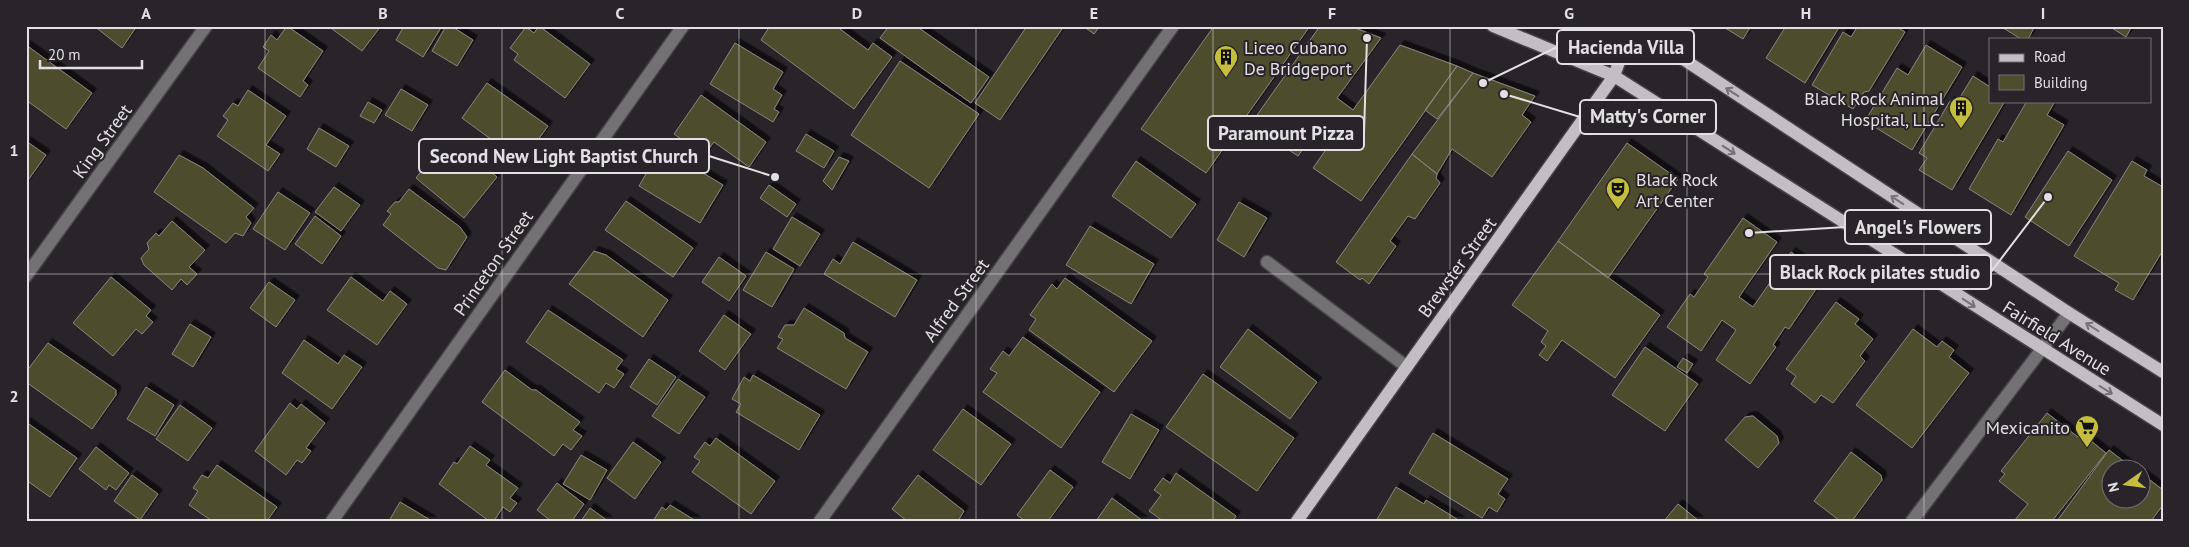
<svg xmlns="http://www.w3.org/2000/svg" width="2189" height="547" font-family="'PT Sans',sans-serif">
<style>
.building{fill:#4e4d2d;stroke:#86867f;filter:url(#shadow)}
.lines{fill:none;stroke-linecap:round;stroke-linejoin:round}
.minor-casing{stroke:#464247;stroke-width:15}
.major-casing{stroke:#464247;stroke-width:15}
.minor{stroke:#737174;stroke-width:12}
.major{stroke:#c2bec3;stroke-width:12}
.oneway{stroke:#757176}
.grid{fill:none;stroke:#e3e0e4;stroke-width:1;stroke-opacity:0.55}
.labels{text-anchor:middle;dominant-baseline:central;stroke-width:4;stroke-linejoin:round;paint-order:stroke}
.poi-label{font-size:18px;fill:#e3e0e4;stroke:#282429;text-anchor:start}
.street-label{font-size:18px;fill:#e3e0e4;stroke:#282429}
.leader{fill:none;stroke:#e3e0e4;stroke-width:2}
.callout-dot{fill:#e3e0e4;stroke:#282429;stroke-width:2}
.callout{fill:#282429;stroke:#e3e0e4;stroke-width:2}
.callout-label{font-size:19px;text-anchor:middle;font-weight:bold;fill:#e3e0e4}
.neatline{fill:none;stroke:#e3e0e4;stroke-width:2}
.grid-label{font-size:16px;text-anchor:middle;font-weight:bold;fill:#e3e0e4}
</style>
<defs>
<filter id="shadow"><feDropShadow dx="4.5" dy="-4.5" stdDeviation="0" flood-color="#0009"/></filter>
</defs>
<rect width="100%" height="100%" fill="#282429"/>
<path class="building" d="M94 26H137L122 48Z
M287 26 323 51 303 81 308 85 300 97 258 68 269 51 263 47 271 35 277 40Z
M328 26H381L362 51Z
M404 26H442L423 57 396 40Z
M446 26H451L473 40 457 66 432 51Z
M539 26 590 64 565 98 514 60 518 54 510 48 526 27 534 33Z
M770 26H836L868 50 873 43 892 57 854 109 761 40Z
M889 26H916L989 77 971 103 880 38Z
M1027 26H1064L1000 120 975 103Z
M1083 26H1100L1094 34Z
M1214 26H1310L1206 173 1141 129Z
M1320 26H1350L1381 38 1337 98 1353 110 1400 45 1457 66 1361 201 1313 168 1337 134 1322 123 1298 156 1250 125Z
M1722 26H1751L1743 39Z
M1786 26H1840L1805 83 1766 58Z
M1858 26H1895L1905 32 1869 91 1864 92 1853 109 1812 85 1843 32 1851 37Z
M2000 26H2035L2028 39H2021Z
M2109 26H2132L2126 37Z
M735 43 783 72 773 89 782 95 774 109 779 112 773 122 710 84Z
M26 45 92 93 66 129 26 100Z
M1926 45 1962 67 1912 150 1865 121 1897 68 1908 75Z
M900 61 979 114 929 188 851 135Z
M1457 66 1473 73 1437 119 1425 110Z
M1473 73 1535 96 1522 115 1531 122 1492 177 1452 149 1437 174 1412 154Z
M1973 76 1990 87V101H2005L1952 190 1919 170 1927 158 1919 153 1950 101 1956 104Z
M487 83 548 126 522 162 462 118Z
M401 89 428 105 412 131 385 115Z
M248 90 286 116 266 145 280 154 268 171 217 136 228 120 223 116 233 103 238 106Z
M701 95 766 142 749 167 714 142 704 155 674 134Z
M2027 101H2051L2054 103 2047 115 2064 125 2011 215 1969 189 1998 139 2003 142Z
M368 102 382 110 374 123 360 116Z
M319 128 349 146 336 167 307 149Z
M806 134 834 151 824 168 796 151Z
M26 141 46 155 26 183Z
M1627 143 1678 179 1608 278 1558 241Z
M661 148 723 185 700 223 639 186Z
M437 151 444 157 448 151 469 168 476 160 497 177 464 218 416 178Z
M2068 151 2112 180 2069 246 2025 217Z
M1412 154 1437 174 1436 178 1440 183 1415 219 1408 216 1390 241 1396 246 1369 284 1362 278 1360 280 1336 262Z
M179 155 203 168 254 208 246 217 251 223 243 236 235 233 226 243 154 192Z
M839 157 849 161 832 190 823 181Z
M1136 161 1196 204 1171 238 1112 196Z
M2132 161 2147 170 2144 176 2163 187V250L2133 300 2115 290 2119 283 2074 256Z
M769 185 796 204 787 217 760 198Z
M334 187 360 205 341 231 315 212Z
M409 189 460 227 467 237 446 270 438 268 383 225 391 214 387 211 395 202H399Z
M278 192 310 213 285 250 253 229Z
M626 201 693 248 673 277 605 230Z
M1239 202 1267 218 1244 257 1217 240Z
M315 216 341 236 322 264 295 244Z
M792 217 820 234 800 266 773 249Z
M1743 218 1777 242 1739 297 1753 307 1791 252 1825 276 1789 329 1785 327 1773 345 1776 347 1750 384 1716 360 1736 330 1722 320 1701 351 1667 327 1690 294 1694 297 1708 277 1704 274Z
M172 221 205 250 189 267 197 274 187 285 181 279 172 290 144 265 141 258 149 249 147 243 156 233 159 236Z
M1090 226 1154 264 1131 304 1066 265Z
M1558 241 1660 315 1615 378 1562 340 1547 361 1539 355 1546 346 1541 342 1548 331 1512 305Z
M853 242 917 280 895 317 824 274 833 259 840 264Z
M594 251 606 255 668 300 643 337 569 284Z
M766 252 794 269 772 307 743 290Z
M719 257 746 276 729 301 702 282Z
M111 277 151 310 146 316 153 322 142 334 136 329 113 356 73 323Z
M351 277 383 301 390 291 407 304 377 345 327 310Z
M1065 278 1152 341 1114 392 1029 330 1036 319 1030 315 1052 284 1057 289Z
M269 282 295 300 276 327 250 308Z
M1836 302 1859 319 1855 324 1873 339 1860 356 1865 361 1833 403 1821 395 1815 403 1791 384 1796 376 1786 369Z
M804 308 844 333 845 338 868 352 846 389 777 348 783 339 778 337 785 325H794Z
M548 310 623 360 616 369 624 374 614 388 606 383 599 393 526 342Z
M724 315 751 334 725 370 699 351Z
M190 324 211 337 193 367 172 354Z
M1248 329 1317 382 1290 419 1220 367Z
M1913 329 1937 347 1942 341 1954 350 1949 357 1969 373 1912 448 1856 405Z
M1023 337 1100 392 1061 448 983 392 997 373 990 369 1003 351 1009 356Z
M304 340 338 364 344 355 362 367 332 409 282 373Z
M48 343 116 390V395L92 429 26 382V372Z
M1645 347 1698 384 1665 431 1612 395Z
M1683 358 1693 364 1687 373 1677 367Z
M649 359 676 377 657 405 630 387Z
M505 370 532 390H536L580 422 573 430 582 436 571 450 563 444 554 456 482 402Z
M1203 374 1294 438 1257 491 1166 427Z
M753 375 820 415 799 450 736 412 741 404 732 399 744 377 750 381Z
M678 379 705 397 679 434 652 416Z
M146 387 174 405 155 436 127 419Z
M290 403 297 409 301 404 325 423 306 448 311 451 302 463 297 460 286 475 255 451Z
M180 405 212 428 188 461 156 439Z
M963 409 1011 444 981 485 933 450Z
M2047 413 2078 437 2081 433 2106 453 2052 521H2014L2028 504 1999 481 2005 474 2001 471Z
M1131 414 1159 430 1130 479 1102 462Z
M1753 416 1777 436 1779 443 1758 468 1725 440 1745 417Z
M26 422 77 458 50 497 26 480Z
M1433 433 1508 479 1498 494 1505 499 1497 512 1489 507 1482 518 1409 473Z
M716 438 775 481 751 514 692 472 700 461 694 457 705 442 710 446Z
M633 442 661 462 635 499 607 478Z
M470 446 490 460 486 465 518 488 510 498 517 503 510 512 503 507 494 521H489L439 484 454 462 457 464Z
M96 447 129 473 116 490 109 485 106 490 79 469Z
M2109 450 2135 470H2112V500H2142V474L2163 490V505L2151 521H2057Z
M1851 452 1881 475 1882 480 1852 521H1840L1814 501Z
M581 455 607 470 590 500 563 484Z
M217 465 277 507 267 521H212L189 505 198 491 193 488 202 475 208 478Z
M1050 470 1073 487 1048 521H1025L1017 515Z
M1176 473 1236 516 1233 521H1163L1149 511 1161 495 1154 490 1163 478 1170 483Z
M132 475 158 494 140 520 114 501Z
M918 475 964 511 958 521H907L892 509Z
M557 483 584 504 572 521H551L537 510Z
M1396 487 1424 504 1426 500 1460 521H1376Z
M1112 498 1143 521H1096Z
M400 502 432 521H389Z
M1678 504 1699 521H1664Z
M670 505 696 521H653L662 507 666 510Z
M590 508 608 521H581Z"/>
<g class="lines">
<g class="minor-casing">
<path id="minor" d="M1267 262 1407 367
M26 276 206 26
M332 521 683 26
M820 521 1173 26
M1912 521 2069 313"/>
</g>
<g class="major-casing">
<path id="major" d="M1493 26 1614 76 2163 425
M1633 26 2069 313 2163 372
M1297 521 1614 76 1632 26"/>
</g>
<use href="#minor" class="minor"/>
<use href="#major" class="major"/>
</g>
<defs><path id="oneway-shaft" d="M-6 0H5M1.5-3L5.5 0L1.5 3" fill="none" stroke-width="1.6" stroke-linecap="round" stroke-linejoin="round" transform="scale(1.25)"/></defs>
<g class="oneway">
<use href="#oneway-shaft" transform="translate(1732 92) rotate(-147)"/>
<use href="#oneway-shaft" transform="translate(1729 150) rotate(33)"/>
<use href="#oneway-shaft" transform="translate(1897 200) rotate(-147)"/>
<use href="#oneway-shaft" transform="translate(1969 303) rotate(33)"/>
<use href="#oneway-shaft" transform="translate(2092 327) rotate(-148)"/>
<use href="#oneway-shaft" transform="translate(2106 390) rotate(32)"/>
</g>
<path class="grid" d="M265 26V521M502 26V521M739 26V521M976 26V521M1213 26V521M1450 26V521M1687 26V521M1924 26V521M26 274H2163"/>
<defs>
<g id="building-pin" transform="scale(1.25)"><path d="M0 17L-7.5 6A9.5 9.5 0 1 1 7.5 6Z" fill="#c4bd3e" stroke="#282429"/><path d="M-4-6H4V6H1V3H-1V6H-4ZM-2.5-4.3h1.7v1.8h-1.7ZM.8-4.3h1.7v1.8H.8ZM-2.5-1h1.7V.8h-1.7ZM.8-1h1.7V.8H.8Z" fill="#111"/></g>
<g id="theatre-pin" transform="scale(1.25)"><path d="M0 17L-7.5 6A9.5 9.5 0 1 1 7.5 6Z" fill="#c4bd3e" stroke="#282429"/><path d="M-5-5.5Q0-4 5-5.5V0Q5 5 0 6Q-5 5-5 0ZM-3.3-2.5H-1v1.5H-3.3ZM1-2.5H3.3v1.5H1ZM-2.8 1Q0 5.5 2.8 1Z" fill="#111"/></g>
<g id="supermarket-pin" transform="scale(1.25)"><path d="M0 17L-7.5 6A9.5 9.5 0 1 1 7.5 6Z" fill="#c4bd3e" stroke="#282429"/><path d="M-6-5.5h2.5l.6 2H6L4.5 2H-2.5L-4.4-4H-6ZM-1.5 3.2a1.3 1.3 0 1 0 .1 0ZM3 3.2a1.3 1.3 0 1 0 .1 0Z" fill="#111"/></g>
</defs>
<g fill-rule="evenodd">
<use href="#building-pin" x="1226" y="57"/>
<use href="#building-pin" x="1961" y="108"/>
<use href="#theatre-pin" x="1618" y="189"/>
<use href="#supermarket-pin" x="2087" y="427"/>
</g>
<g class="labels">
<g class="poi-label">
<text x="1244" y="47">Liceo Cubano<tspan x="1244" dy="21">De Bridgeport</tspan></text>
<text x="1944" y="98" text-anchor="end">Black Rock Animal<tspan x="1944" dy="21">Hospital, LLC.</tspan></text>
<text x="1636" y="179">Black Rock<tspan x="1636" dy="21">Art Center</tspan></text>
<text x="2070" y="427" text-anchor="end">Mexicanito</text>
</g>
<g class="street-label">
<text transform="translate(102 141) rotate(-54)">King Street</text>
<text transform="translate(493 263) rotate(-55)">Princeton Street</text>
<text transform="translate(1457 267) rotate(-54)">Brewster Street</text>
<text transform="translate(956 300) rotate(-54)">Alfred Street</text>
<text transform="translate(2057 338) rotate(32)">Fairfield Avenue</text>
</g>
</g>
<path class="leader" d="M1483 83L1557 47M1504 94L1580 117M1367 38L1364 133M775 177L709 156M1749 233L1845 227M2048 197L1991 272"/>
<g class="callout-dot">
<circle cx="1483" cy="83" r="5"/>
<circle cx="1504" cy="94" r="5"/>
<circle cx="1367" cy="38" r="5"/>
<circle cx="775" cy="177" r="5"/>
<circle cx="1749" cy="233" r="5"/>
<circle cx="2048" cy="197" r="5"/>
</g>
<g class="callout">
<rect x="1557" y="30" width="137" height="34" rx="5"/>
<rect x="1580" y="100" width="136" height="34" rx="5"/>
<rect x="1208" y="116" width="156" height="34" rx="5"/>
<rect x="419" y="139" width="290" height="34" rx="5"/>
<rect x="1845" y="210" width="146" height="34" rx="5"/>
<rect x="1770" y="255" width="221" height="34" rx="5"/>
</g>
<g class="callout-label">
<text x="1626" y="54">Hacienda Villa</text>
<text x="1648" y="123">Matty's Corner</text>
<text x="1286" y="140">Paramount Pizza</text>
<text x="564" y="163">Second New Light Baptist Church</text>
<text x="1918" y="234">Angel's Flowers</text>
<text x="1880" y="279">Black Rock pilates studio</text>
</g>
<rect width="2189" height="547" fill="none" stroke="#282429" stroke-width="55"/>
<rect x="1989" y="38" width="162" height="65" fill="#282429" stroke="#736f74"/>
<rect x="1999" y="54" width="25" height="8" fill="#c2bec3" stroke="#736f74"/>
<text x="2034" y="62" font-size="15" fill="#e3e0e4">Road</text>
<rect x="1999" y="75" width="25" height="15" fill="#4e4d2d" stroke="#736f74"/>
<text x="2034" y="88" font-size="15" fill="#e3e0e4">Building</text>
<g transform="translate(2126 484) rotate(256)"><circle r="24" fill="#282429" stroke="#736f74"/>
<path d="M0-4L9 19L0 12L-9 19Z" fill="#c4bd3e"/>
<text y="-8" font-size="14" font-weight="bold" text-anchor="middle" fill="#e3e0e4">N</text>
</g>
<path d="M40 60v8h102v-8" fill="none" stroke="#e3e0e4" stroke-width="2.5"/>
<text x="48" y="60" font-size="15" fill="#e3e0e4" stroke="#282429" stroke-width="4" paint-order="stroke">20 m</text>
<rect x="28" y="28" width="2134" height="492" class="neatline"/>
<g class="grid-label">
<text x="146" y="19">A</text>
<text x="383" y="19">B</text>
<text x="620" y="19">C</text>
<text x="857" y="19">D</text>
<text x="1094" y="19">E</text>
<text x="1332" y="19">F</text>
<text x="1569" y="19">G</text>
<text x="1806" y="19">H</text>
<text x="2043" y="19">I</text>
<text x="14" y="156">1</text>
<text x="14" y="402">2</text>
</g>
</svg>
